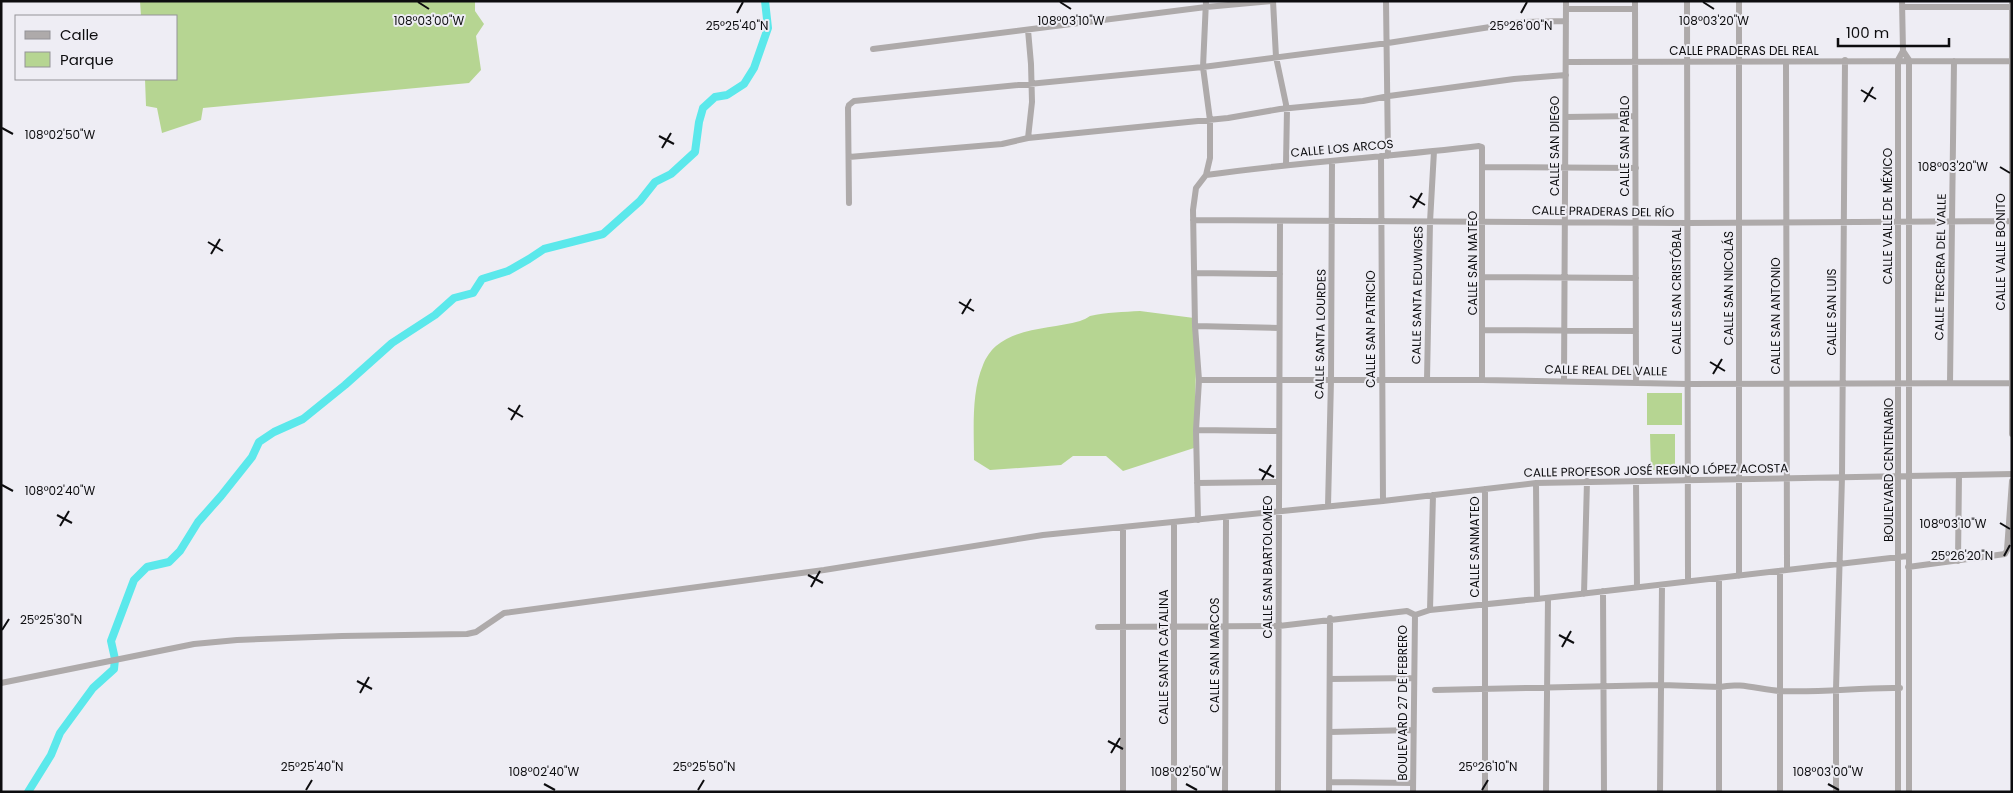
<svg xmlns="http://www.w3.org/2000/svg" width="2013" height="793" font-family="Poppins,sans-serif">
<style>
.green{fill:#b6d592}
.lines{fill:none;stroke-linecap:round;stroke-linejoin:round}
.canal{stroke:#5be8eb;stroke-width:8}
.minor{stroke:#aeaaaa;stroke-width:6}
.ticks{fill:none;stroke:#0d0d0f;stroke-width:2}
.labels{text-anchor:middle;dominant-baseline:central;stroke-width:4;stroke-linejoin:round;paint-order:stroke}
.street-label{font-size:12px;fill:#0d0d0f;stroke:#eeedf4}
.ticks-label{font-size:12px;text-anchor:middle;fill:#0d0d0f;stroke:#eeedf4;stroke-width:4;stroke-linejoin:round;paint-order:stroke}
</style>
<rect width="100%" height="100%" fill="#eeedf4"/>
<path class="green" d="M140 1H475V11L484 24 476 36 481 70 469 83 203 108 201 120 162 133 157 108 146 106 145 79H176V16H141Z
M1140 311 1194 318 1197 327 1194 448 1123 471 1106 456H1073L1061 465 990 470 974 460C974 430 971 393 983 365 985 359 991 350 996 346 1019 327 1052 329 1080 321 1083 320 1087 318 1090 316 1106 312 1124 312 1140 311Z
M1647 393H1682V425H1647Z
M1650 434H1675V470H1651Z"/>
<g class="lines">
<path class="canal" d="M28 792 51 755 60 733 93 688 114 669 115 659 111 641 134 580 147 567 169 562 180 551 198 522 221 496 252 457 259 442 274 432 303 419 345 385 392 343 435 315 454 298 473 293 482 279 508 271 529 259 544 249 603 234 640 201 655 182 671 174 695 152 699 122 703 108 715 97 727 95 744 84 754 68 768 28 765 1"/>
<path class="minor" d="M1273 1 1276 57 1287 109 1286 164
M1386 1 1388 156
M1635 1 1636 381
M1687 1 1688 581
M1902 1 1903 51 1909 60
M2012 1V434
M1902 7H2012
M1566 9H1635
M873 49 1206 7 1273 1
M1909 60V792
M1566 62 2012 61
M1786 62 1787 570
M1566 117 1635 116
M1028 138 1032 102 1031 64 1028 30
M1381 156 1383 501
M849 157 1002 144 1028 138 1228 118 1280 109 1363 101 1389 96 1514 79 1566 75
M1483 167 1636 168
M1206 175C1297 162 1388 157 1479 146L1482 147V380
M849 203 848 108 849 105 854 101 1203 67 1388 43 1522 22 1566 21
M1193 220 1687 223 2012 221
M1194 273 1280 274
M1483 277 1636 278
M1195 326 1279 328
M1483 330 1636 331
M1199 380H1482L1688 384 2012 383
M1427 380 1430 222 1434 151
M1564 381 1566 1
M1950 383 1954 61
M1196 430 1279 431
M1636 481 1637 587
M1197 483 1279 482
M1536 483 1537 599
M1485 489V792
M1328 506 1331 380 1332 161
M1198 520 1196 430 1199 380 1195 326 1193 210 1196 188 1206 175 1210 158V120L1203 67 1206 1
M1174 522V792
M1123 527V792
M1958 561 1959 475
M1908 567 2005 554 2007 550 2012 481
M1780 571V792
M1739 576V1
M1719 578V792
M1603 591 1604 792
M1584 594 1587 481
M1430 610 1433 495
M1098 627 1279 626 1407 611 1415 615 1430 610 1537 599 1908 556
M1330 679 1414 678
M1 683 194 644 237 640 342 636 467 634 476 632 504 613 824 570 1043 535 1383 501 1536 483 2012 474
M1435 690 1662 685 1720 687C1740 682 1761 690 1781 691 1821 693 1861 687 1900 688
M1330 732 1413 730
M1330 782 1413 783
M1225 792 1226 517
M1278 792 1280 222
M1329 792 1330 618
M1413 792 1415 615
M1546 792 1548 598
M1660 792 1662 585
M1836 792V689L1842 477 1845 60
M1898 792V60L1903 51"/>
</g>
<path class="ticks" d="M418 2 429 9M1060 2 1071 9M1703 2 1714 9M737 13 743 2M1521 13 1527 2M1861 90 1876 99M1864 102 1873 87M2 128 13 134M659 136 674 144M662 148 671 133M2000 167 2010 173M1410 196 1425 205M1413 208 1422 193M208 242 223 251M211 254 220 239M959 302 974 311M962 314 971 299M1710 362 1725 371M1713 374 1722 359M508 408 523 417M511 420 520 405M1259 469 1274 477M1262 480 1271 465M2 485 13 491M57 515 72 523M2000 523 2010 529M60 526 69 511M2004 556 2010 545M808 575 823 583M811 587 820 571M2 630 9 619M1559 635 1574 643M1562 647 1571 631M357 681 372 689M360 693 369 677M1108 741 1123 749M1111 753 1120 738M544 784 555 790M1186 784 1197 790M1828 784 1839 790M306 790 312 780M698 790 704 780M1482 790 1488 780"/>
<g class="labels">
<g class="street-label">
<text x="1744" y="50">CALLE PRADERAS DEL REAL</text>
<text transform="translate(1554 146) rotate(-90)">CALLE SAN DIEGO</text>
<text transform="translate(1624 146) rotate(-90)">CALLE SAN PABLO</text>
<text transform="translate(1342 148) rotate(-5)">CALLE LOS ARCOS</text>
<text transform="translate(1603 211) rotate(1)">CALLE PRADERAS DEL RÍO</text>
<text transform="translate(1887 216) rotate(-90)">CALLE VALLE DE MÉXICO</text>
<text transform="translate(2000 252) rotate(-90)">CALLE VALLE BONITO</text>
<text transform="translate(1472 263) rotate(-90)">CALLE SAN MATEO</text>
<text transform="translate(1940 267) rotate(-89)">CALLE TERCERA DEL VALLE</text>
<text transform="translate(1728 288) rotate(-90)">CALLE SAN NICOLÁS</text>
<text transform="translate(1676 291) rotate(-90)">CALLE SAN CRISTÓBAL</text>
<text transform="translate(1417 295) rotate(-89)">CALLE SANTA EDUWIGES</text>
<text transform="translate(1831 312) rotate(-90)">CALLE SAN LUIS</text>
<text transform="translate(1775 316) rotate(-90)">CALLE SAN ANTONIO</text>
<text transform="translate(1370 329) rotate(-90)">CALLE SAN PATRICIO</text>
<text transform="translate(1320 334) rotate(-89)">CALLE SANTA LOURDES</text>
<text transform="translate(1606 370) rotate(1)">CALLE REAL DEL VALLE</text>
<text transform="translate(1656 470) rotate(-1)">CALLE PROFESOR JOSÉ REGINO LÓPEZ ACOSTA</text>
<text transform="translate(1888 470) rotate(-90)">BOULEVARD CENTENARIO</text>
<text transform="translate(1474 547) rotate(-90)">CALLE SANMATEO</text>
<text transform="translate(1267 567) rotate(-90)">CALLE SAN BARTOLOMEO</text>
<text transform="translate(1214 655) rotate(-90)">CALLE SAN MARCOS</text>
<text transform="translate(1163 657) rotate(-90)">CALLE SANTA CATALINA</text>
<text transform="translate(1402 703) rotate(-90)">BOULEVARD 27 DE FEBRERO</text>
</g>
</g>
<g class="ticks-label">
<text x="1714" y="25">108°03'20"W</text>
<text x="429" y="25">108°03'00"W</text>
<text x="1071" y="25">108°03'10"W</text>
<text x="737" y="30">25°25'40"N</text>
<text x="1521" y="30">25°26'00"N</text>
<text x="60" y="139">108°02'50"W</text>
<text x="1953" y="171">108°03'20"W</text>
<text x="60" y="495">108°02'40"W</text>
<text x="1953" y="528">108°03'10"W</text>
<text x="1962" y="560">25°26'20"N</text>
<text x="51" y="624">25°25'30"N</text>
<text x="312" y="771">25°25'40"N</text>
<text x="704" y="771">25°25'50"N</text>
<text x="1488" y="771">25°26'10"N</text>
<text x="544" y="776">108°02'40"W</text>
<text x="1186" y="776">108°02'50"W</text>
<text x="1828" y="776">108°03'00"W</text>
</g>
<rect width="2013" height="793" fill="none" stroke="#0d0d0f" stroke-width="5"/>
<rect x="15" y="15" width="162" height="65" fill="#eeedf4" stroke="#949398"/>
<rect x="25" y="31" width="25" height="8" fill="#aeaaaa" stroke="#949398"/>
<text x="60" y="40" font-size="15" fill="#0d0d0f">Calle</text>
<rect x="25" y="52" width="25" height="15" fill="#b6d592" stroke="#949398"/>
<text x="60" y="65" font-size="15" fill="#0d0d0f">Parque</text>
<path d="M1838 38v8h111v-8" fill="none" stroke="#0d0d0f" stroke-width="2.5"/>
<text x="1846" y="38" font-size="15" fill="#0d0d0f" stroke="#eeedf4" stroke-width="4" paint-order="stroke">100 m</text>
</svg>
